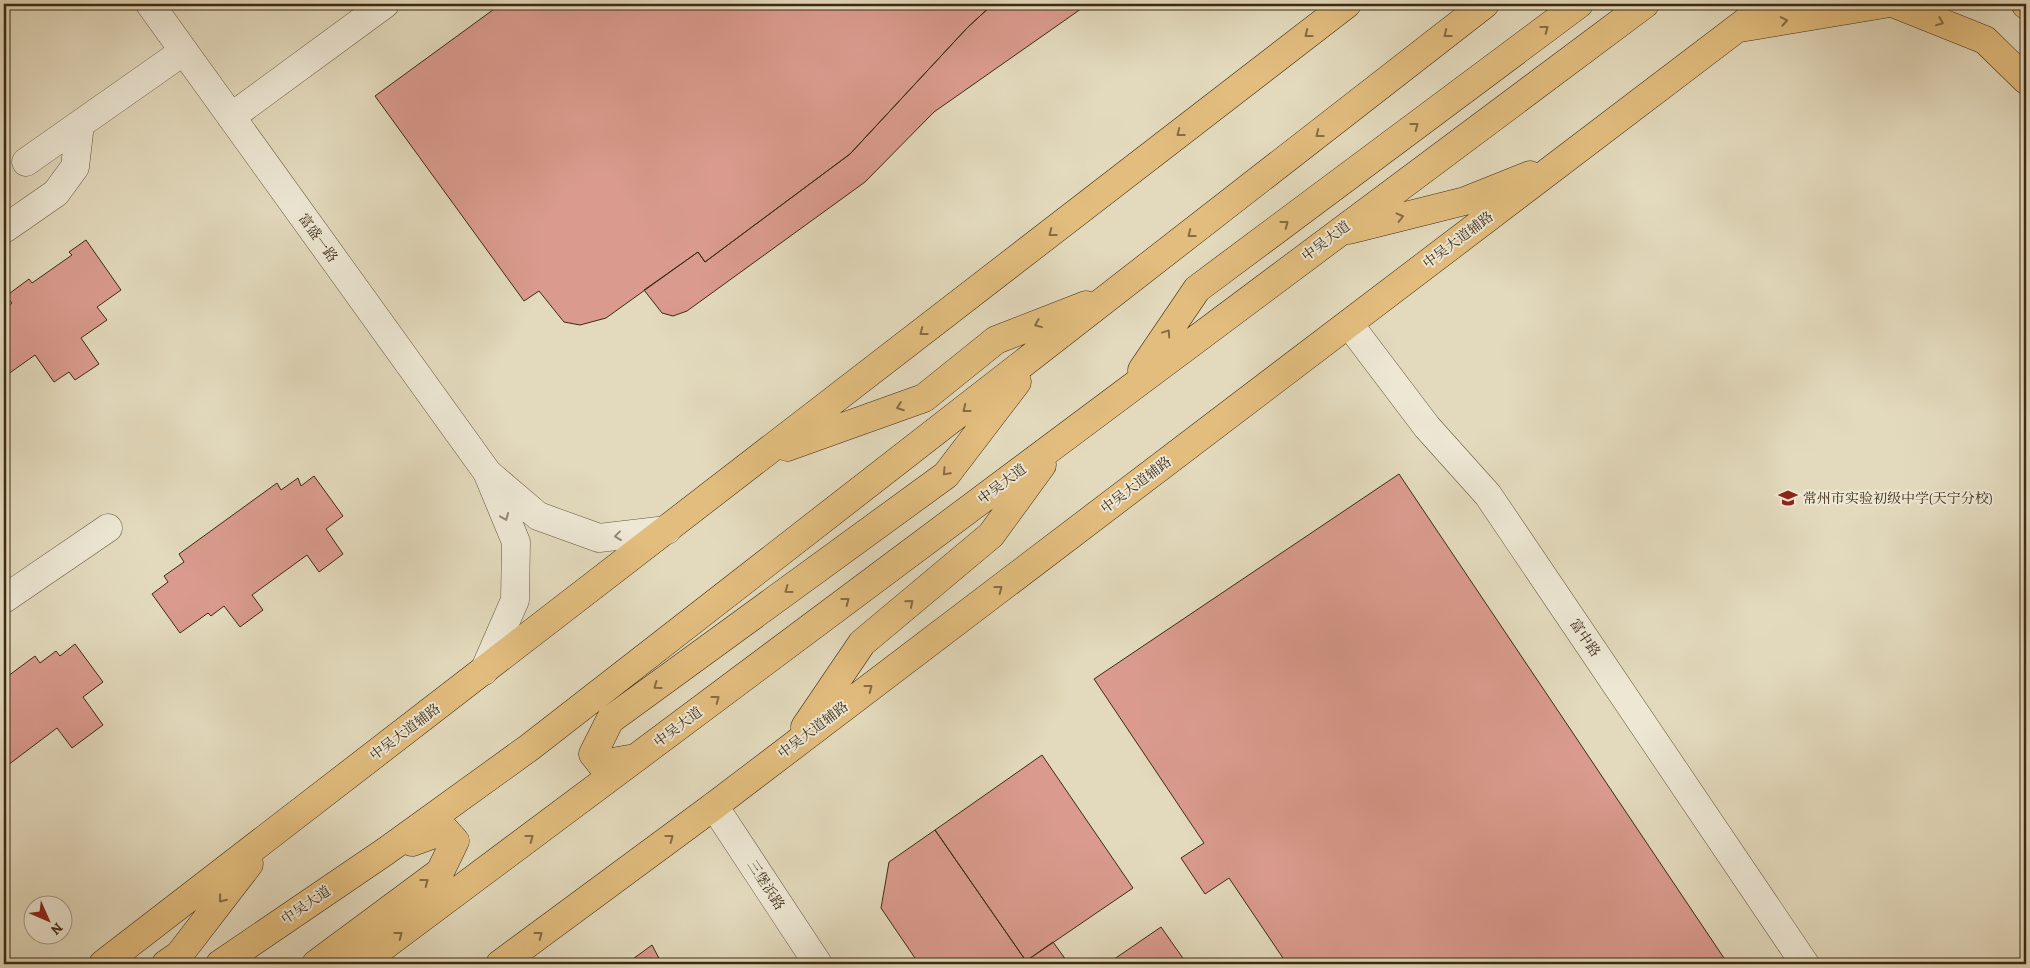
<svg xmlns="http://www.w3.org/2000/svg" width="2030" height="968" font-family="Alegreya,'Noto Serif SC',serif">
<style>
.building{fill:#da9b8e;stroke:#3c2a12}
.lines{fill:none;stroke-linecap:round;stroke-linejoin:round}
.minor-casing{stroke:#66563d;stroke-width:29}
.major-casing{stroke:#3c2a12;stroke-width:29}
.minor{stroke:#ede7d4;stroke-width:28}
.major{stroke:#e2bd7e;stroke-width:28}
.oneway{stroke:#876c43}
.oneway2{stroke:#948873}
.labels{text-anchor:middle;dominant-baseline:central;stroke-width:4;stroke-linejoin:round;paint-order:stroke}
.street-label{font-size:14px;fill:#3c2a12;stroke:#ede7d4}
.poi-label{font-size:14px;fill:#3c2a12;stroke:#ede7d4;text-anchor:start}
</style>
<rect width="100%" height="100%" fill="#e3dabd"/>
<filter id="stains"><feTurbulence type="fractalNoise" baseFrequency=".004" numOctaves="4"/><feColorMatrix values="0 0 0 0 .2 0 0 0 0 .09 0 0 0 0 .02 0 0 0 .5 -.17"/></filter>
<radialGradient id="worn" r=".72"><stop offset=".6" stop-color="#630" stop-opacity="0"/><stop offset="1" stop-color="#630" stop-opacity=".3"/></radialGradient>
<path class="building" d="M501 4H993L967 28 850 154 705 262 698 252 606 318 580 325 564 322 539 291 524 301 375 96Z
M993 4H1088L934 112 865 182 687 311 673 316 662 313 644 290 698 252 705 262 850 154 967 28Z
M86 240 121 290 97 307 107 320 81 338 99 364 75 380 69 372 54 382 35 355 4 377V309L12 303 6 296 29 279 32 283 72 255 69 252Z
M1399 474 1728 964H1287L1229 878 1205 894 1181 858 1204 843 1094 679Z
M314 476 343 516 326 529 343 554 319 572 307 555 252 595 263 610 240 627 224 606 211 616 208 613 180 633 152 594 168 582 164 576 184 562 179 554 277 483 281 490 298 478 301 486Z
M75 644 103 682 83 697 103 725 72 748 57 728 4 768V679L35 656 40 663 56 651 60 656Z
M1042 755 1133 888 1026 961 935 830Z
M935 830 1026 961 1021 964H919L881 908 889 862Z
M1161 927 1187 964H1107Z
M1053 942 1069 964H1028L1026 961Z
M652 945 662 964H626Z"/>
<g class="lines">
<g class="minor-casing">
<path id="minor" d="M150 4 487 472 516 542 515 600 484 671
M231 117 385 4
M26 162 184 51
M4 229 56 193 75 167 80 124
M1349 324 1427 427 1488 495 1805 964
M490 475 538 516 599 538 667 530
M4 599 108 528
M714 806 818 964"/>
</g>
<g class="major-casing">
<path id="major" d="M1895 4 1985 40 2026 80
M2026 4V5
M1740 28 1884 4
M1349 230 1465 201 1530 175
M1142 370 1197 289 1579 4
M787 447 924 398 996 340 1086 305
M805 727 862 643 991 535 1042 465
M635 758 601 764 593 754 610 720 946 475 1017 382
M103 964 1347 4
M166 964 179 955 249 864
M220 964 386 851 530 747 1485 4
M316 964 440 872 455 841 445 830 412 842
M360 964 1645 4
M500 964 714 806 1769 4"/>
</g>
<use href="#minor" class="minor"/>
<use href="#major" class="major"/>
</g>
<defs><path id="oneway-chevron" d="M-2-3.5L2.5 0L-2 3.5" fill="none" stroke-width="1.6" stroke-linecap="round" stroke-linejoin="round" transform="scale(1.25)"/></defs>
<g class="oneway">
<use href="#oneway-chevron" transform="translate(1784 21) rotate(-10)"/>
<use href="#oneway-chevron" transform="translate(1940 22) rotate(22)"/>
<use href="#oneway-chevron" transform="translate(1545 29) rotate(-37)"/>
<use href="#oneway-chevron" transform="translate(1308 34) rotate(142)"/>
<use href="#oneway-chevron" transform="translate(1447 34) rotate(142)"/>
<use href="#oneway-chevron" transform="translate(1415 126) rotate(-37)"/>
<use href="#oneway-chevron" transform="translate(1180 133) rotate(142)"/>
<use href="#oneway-chevron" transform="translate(1319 134) rotate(142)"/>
<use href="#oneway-chevron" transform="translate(1400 217) rotate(-14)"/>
<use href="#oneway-chevron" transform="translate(1285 224) rotate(-37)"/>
<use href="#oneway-chevron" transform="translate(1052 233) rotate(142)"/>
<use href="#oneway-chevron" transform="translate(1191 234) rotate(142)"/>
<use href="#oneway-chevron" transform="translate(1038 324) rotate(158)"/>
<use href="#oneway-chevron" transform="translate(923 332) rotate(142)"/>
<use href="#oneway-chevron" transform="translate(1167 333) rotate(-56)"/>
<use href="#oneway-chevron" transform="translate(900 407) rotate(160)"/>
<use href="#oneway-chevron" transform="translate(966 409) rotate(142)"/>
<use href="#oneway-chevron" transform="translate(946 472) rotate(134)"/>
<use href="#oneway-chevron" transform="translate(999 589) rotate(-37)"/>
<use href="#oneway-chevron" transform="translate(788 590) rotate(144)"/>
<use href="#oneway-chevron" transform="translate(846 601) rotate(-37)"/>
<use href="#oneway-chevron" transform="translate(910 603) rotate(-40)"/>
<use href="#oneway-chevron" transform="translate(657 686) rotate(144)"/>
<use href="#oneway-chevron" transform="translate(869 688) rotate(-37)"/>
<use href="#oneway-chevron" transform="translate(716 699) rotate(-37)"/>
<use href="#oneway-chevron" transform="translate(530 838) rotate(-37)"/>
<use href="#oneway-chevron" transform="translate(670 838) rotate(-37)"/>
<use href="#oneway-chevron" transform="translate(425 882) rotate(-37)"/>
<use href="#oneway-chevron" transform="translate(222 899) rotate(128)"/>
<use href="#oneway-chevron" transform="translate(399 935) rotate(-37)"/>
<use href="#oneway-chevron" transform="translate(539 935) rotate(-37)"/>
</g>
<g class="oneway2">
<use href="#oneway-chevron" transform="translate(505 517) rotate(67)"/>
<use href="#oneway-chevron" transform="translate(618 536) rotate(173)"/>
</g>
<defs>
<g id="school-bare" transform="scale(1.5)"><path d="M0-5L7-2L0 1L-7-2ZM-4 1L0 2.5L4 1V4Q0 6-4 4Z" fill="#8f2418" stroke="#ede7d4" stroke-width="2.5" paint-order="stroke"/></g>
</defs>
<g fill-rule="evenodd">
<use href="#school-bare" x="1788" y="498"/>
</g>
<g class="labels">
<g class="street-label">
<text transform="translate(318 238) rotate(54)">富盛一路</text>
<text transform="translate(1458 240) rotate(-37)">中吴大道辅路</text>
<text transform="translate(1326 241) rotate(-37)">中吴大道</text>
<text transform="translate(1002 484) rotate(-37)">中吴大道</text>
<text transform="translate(1136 485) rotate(-37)">中吴大道辅路</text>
<text transform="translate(1585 638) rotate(56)">富中路</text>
<text transform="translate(678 727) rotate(-37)">中吴大道</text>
<text transform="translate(813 730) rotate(-37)">中吴大道辅路</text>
<text transform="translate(405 732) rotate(-37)">中吴大道辅路</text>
<text transform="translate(766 885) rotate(57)">三堡浜路</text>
<text transform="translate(306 905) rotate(-34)">中吴大道</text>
</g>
<g class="poi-label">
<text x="1803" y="498">常州市实验初级中学(天宁分校)</text>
</g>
</g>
<rect width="2030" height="968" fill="none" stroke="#e3dabd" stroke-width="20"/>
<rect x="5" y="5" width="2020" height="958" fill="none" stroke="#3c2a12" stroke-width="2.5"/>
<rect x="10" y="10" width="2010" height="948" fill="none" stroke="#3c2a12"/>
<g transform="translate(48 920) rotate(135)"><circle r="24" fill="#ede7d4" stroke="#a69b86"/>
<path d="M0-4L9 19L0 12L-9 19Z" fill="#8f2418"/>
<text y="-8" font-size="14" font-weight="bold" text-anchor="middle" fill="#3c2a12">N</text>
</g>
<rect width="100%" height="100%" filter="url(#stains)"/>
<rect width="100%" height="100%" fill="url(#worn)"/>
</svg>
